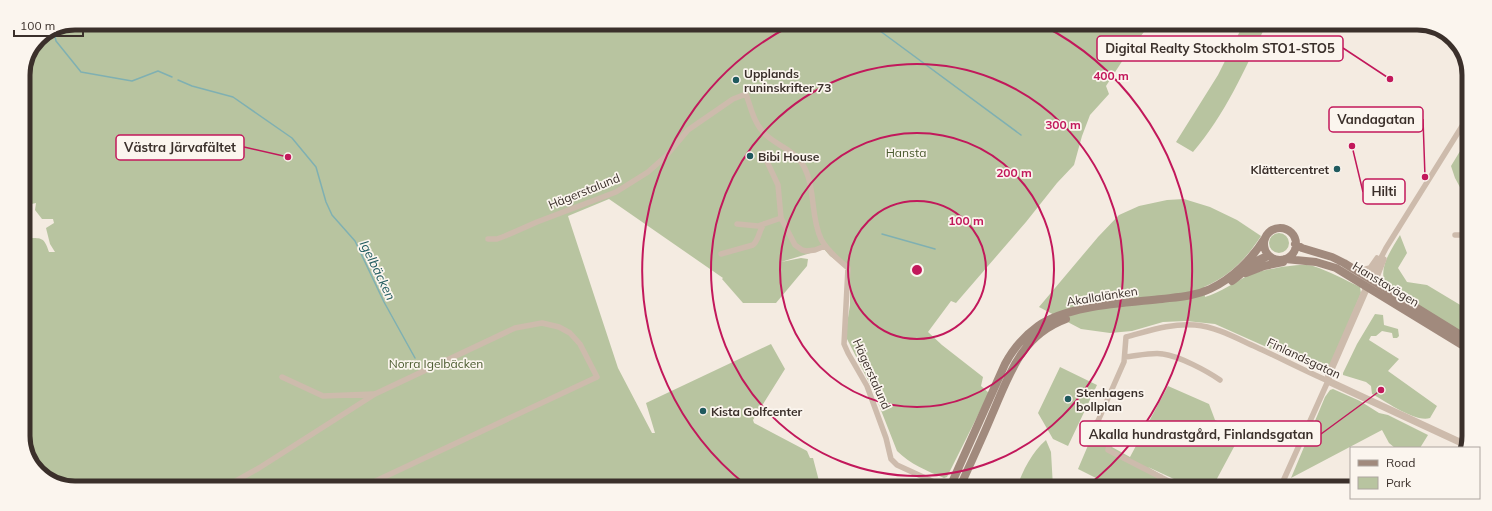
<svg xmlns="http://www.w3.org/2000/svg" width="1492" height="511" font-family="Mulish,sans-serif">
<style>
.green{fill:#b8c4a0}
.lines{fill:none;stroke-linecap:round;stroke-linejoin:round}
.stream{stroke:#7fb0b2;stroke-width:1.5}
.minor{stroke:#cdbbac;stroke-width:5.5}
.tertiary{stroke:#cdbbac;stroke-width:7}
.secondary{stroke:#a18a7d;stroke-width:8}
.ring{fill:none;stroke:#c2185b;stroke-width:2}
.poi-dot{fill:#1f5a5e;stroke:#fbf5ee;stroke-width:1.5}
.labels{text-anchor:middle;dominant-baseline:central;stroke-width:3.5;stroke-linejoin:round;paint-order:stroke}
.poi-label{font-size:12px;font-weight:bold;fill:#3b302b;stroke:#fbf5ee;text-anchor:start}
.park-label{font-size:12px;fill:#4a5a2e;stroke:#fbf5ee}
.street-label{font-size:12px;fill:#3b302b;stroke:#fbf5ee}
.water-label{font-size:13px;font-style:italic;fill:#1f5a5e;stroke:#fbf5ee}
.rim{fill:none;stroke:#3b302b;stroke-width:5}
.centre{fill:#c2185b;stroke:#fbf5ee;stroke-width:2}
.ring-label{font-size:12px;text-anchor:middle;font-weight:bold;fill:#c2185b;stroke:#fbf5ee;stroke-width:3.5;stroke-linejoin:round;paint-order:stroke}
.leader{fill:none;stroke:#c2185b;stroke-width:1.5}
.callout-dot{fill:#c2185b;stroke:#fbf5ee;stroke-width:1.5}
.callout{fill:#fbf5ee;stroke:#c2185b;stroke-width:1.5}
.callout-label{font-size:13px;text-anchor:middle;font-weight:bold;fill:#3b302b}
</style>
<rect width="100%" height="100%" fill="#f4ebe1"/>
<path class="green" d="M75 23 1149 25 1138 40 1132 46 1106 86 1109 94 1090 115 1082 136 1074 165 1057 183 1026 222 956 303 951 301 928 332 942 345 983 377 981 386 989 393 947 477 944 478C927 471 910 464 897 451L873 390 847 339V324L850 305V270L830 256 824 249 781 262 801 258 808 259 807 266 776 303H743L722 279 723 278 609 199 568 216 618 368 652 433H655L646 403 771 344 785 369 753 420 754 423 807 451 810 458H813L819 481V487L59 485 34 468 23 440V230L26 231 27 238C42 238 44 237 49 252H55L50 244 46 228 54 223 53 219H42L35 210 36 203 27 205V207L23 208V72L38 38Z
M1243 25H1266C1245 69 1225 115 1193 152L1176 142 1218 75Z
M1468 138V202L1455 178 1451 166Z
M1184 199 1210 207 1237 220 1261 236C1245 260 1231 275 1204 287L1205 297C1221 292 1235 282 1249 275 1261 270 1301 262 1313 266 1329 271 1345 280 1360 287L1361 293 1328 371 1324 373 1215 324 1186 321 1163 322 1132 331 1110 333 1081 329 1039 307 1098 237 1119 215 1139 206 1167 200Z
M1269 243a10 10 0 1 1 20 0a10 10 0 1 1-20 0Z
M1400 235 1407 253 1398 268 1407 282 1427 285 1467 309V336L1386 285C1377 268 1392 249 1400 235Z
M1375 314 1383 315 1384 325 1398 329 1399 336 1397 338H1393L1392 333 1382 331 1376 336H1371L1369 340 1399 359 1388 371 1437 406 1430 418C1416 423 1385 401 1372 394L1371 386 1366 382 1343 375V373L1357 344Z
M1060 367 1097 385 1068 446 1053 439 1038 413Z
M1168 386 1209 404 1215 420 1242 432 1212 488 1189 486 1148 467 1183 488 1114 487 1078 469 1092 436 1130 457Z
M1333 389 1360 401 1379 413 1388 415 1428 435 1420 448H1395L1389 443 1382 430 1291 478 1325 397 1330 390Z
M1046 440 1051 452 1053 487H1017C1023 470 1032 452 1046 440Z"/>
<g class="lines">
<path class="stream" d="M872 25 1021 135
M54 32 56 41 81 72 132 81 158 71 172 77
M178 80 192 86 233 97 292 138 316 167 326 202 332 215 355 241 384 302 415 358
M882 234 935 249"/>
<path class="minor" d="M763 153 778 185 781 218 795 245 802 250 806 251 815 250 825 246
M737 224 758 226 781 218
M1455 235H1468
M488 239H497L505 236 537 222 616 192 648 172 666 156 688 130 733 99 746 94C751 108 754 124 766 135 778 146 794 150 803 165 816 187 810 216 821 239 827 251 838 259 848 268L844 344 848 353 867 386 886 438 891 459 897 465 945 487
M721 254 753 245C759 240 759 230 764 224
M1358 271 1370 268 1377 258
M1370 279 1386 248 1469 115
M1375 282 1384 259
M1125 357C1136 356 1153 352 1163 354 1179 356 1207 371 1220 380
M282 377 323 396 374 394
M1090 428 1098 421 1124 362 1126 337C1149 331 1171 323 1195 325 1217 327 1236 338 1256 347 1280 358 1303 370 1328 381L1280 488
M1109 446 1108 450 1182 488
M227 486 259 468 375 394 515 328 542 323 559 327 570 333 580 344 597 377 365 486
M1147 487 1157 484 1161 477"/>
<path class="tertiary" d="M1328 381 1466 445
M1328 381 1329 374 1367 287"/>
<path class="secondary" d="M1264 244a16 16 0 1 1 32 0a16 16 0 1 1-32 0Z
M1295 244 1302 248 1332 257 1344 263 1467 339
M1285 259 1316 262 1336 268 1467 348
M1246 273 1264 266 1283 262
M1232 281C1244 273 1254 259 1269 256
M950 487 1005 364C1013 349 1024 336 1038 326 1068 305 1126 303 1162 299 1178 297 1195 296 1210 289 1232 279 1252 259 1265 238
M960 487C970 464 981 441 991 417 1009 376 1020 336 1066 319"/>
</g>
<g class="ring">
<circle cx="917" cy="270" r="69"/>
<circle cx="917" cy="270" r="137"/>
<circle cx="917" cy="270" r="206"/>
<path d="M746 485A275 275 0 0 1 792 25M1042 25A275 275 0 0 1 1086 487"/>
</g>
<g class="poi-dot">
<circle cx="736" cy="80" r="4"/>
<circle cx="750" cy="156" r="4"/>
<circle cx="1337" cy="169" r="4"/>
<circle cx="1068" cy="399" r="4"/>
<circle cx="703" cy="411" r="4"/>
</g>
<g class="labels">
<g class="poi-label">
<text x="744" y="73">Upplands<tspan x="744" dy="14">runinskrifter 73</tspan></text>
<text x="758" y="156">Bibi House</text>
<text x="1329" y="169" text-anchor="end">Klättercentret</text>
<text x="1076" y="392">Stenhagens<tspan x="1076" dy="14">bollplan</tspan></text>
<text x="711" y="411">Kista Golfcenter</text>
</g>
<g class="park-label">
<text x="906" y="152">Hansta</text>
<text x="436" y="363">Norra Igelbäcken</text>
</g>
<g class="street-label">
<text transform="translate(584 191) rotate(-22)">Hägerstalund</text>
<text transform="translate(1386 284) rotate(31)">Hanstavägen</text>
<text transform="translate(1102 296) rotate(-9)">Akallalänken</text>
<text transform="translate(1304 358) rotate(25)">Finlandsgatan</text>
<text transform="translate(872 374) rotate(66)">Hägerstalund</text>
</g>
<g class="water-label">
<text transform="translate(378 270) rotate(64)">Igelbäcken</text>
</g>
</g>
<path d="M0 0H1492V511H0ZM75 30H1417A45 45 0 0 1 1462 75V436A45 45 0 0 1 1417 481H75A45 45 0 0 1 30 436V75A45 45 0 0 1 75 30Z" fill="#fbf5ee" fill-rule="evenodd"/>
<path class="rim" d="M75 30H1417A45 45 0 0 1 1462 75V436A45 45 0 0 1 1417 481H75A45 45 0 0 1 30 436V75A45 45 0 0 1 75 30Z"/>
<circle cx="917" cy="270" r="6" class="centre"/>
<g class="ring-label">
<text x="1111" y="80">400 m</text>
<text x="1063" y="129">300 m</text>
<text x="1014" y="177">200 m</text>
<text x="966" y="225">100 m</text>
</g>
<path class="leader" d="M1390 79L1343 48M1425 177L1423 119M288 157L244 147M1352 146L1363 192M1381 390L1321 434"/>
<g class="callout-dot">
<circle cx="1390" cy="79" r="4"/>
<circle cx="1425" cy="177" r="4"/>
<circle cx="288" cy="157" r="4"/>
<circle cx="1352" cy="146" r="4"/>
<circle cx="1381" cy="390" r="4"/>
</g>
<g class="callout">
<rect x="1097" y="36" width="246" height="25" rx="4"/>
<rect x="1329" y="107" width="94" height="25" rx="4"/>
<rect x="116" y="135" width="128" height="25" rx="4"/>
<rect x="1363" y="179" width="42" height="25" rx="4"/>
<rect x="1080" y="421" width="241" height="25" rx="4"/>
</g>
<g class="callout-label">
<text x="1220" y="53">Digital Realty Stockholm STO1-STO5</text>
<text x="1376" y="124">Vandagatan</text>
<text x="180" y="152">Västra Järvafältet</text>
<text x="1384" y="196">Hilti</text>
<text x="1201" y="439">Akalla hundrastgård, Finlandsgatan</text>
</g>
<rect x="1350" y="447" width="130" height="52" fill="#fbf5ee" stroke="#aea6a0"/>
<rect x="1358" y="460" width="20" height="6" fill="#a18a7d" stroke="#aea6a0"/>
<text x="1386" y="467" font-size="12" fill="#3b302b">Road</text>
<rect x="1358" y="477" width="20" height="12" fill="#b8c4a0" stroke="#aea6a0"/>
<text x="1386" y="487" font-size="12" fill="#3b302b">Park</text>
<path d="M14 30v6h69v-6" fill="none" stroke="#3b302b" stroke-width="2"/>
<text x="20" y="30" font-size="12" fill="#3b302b" stroke="#fbf5ee" stroke-width="3" paint-order="stroke">100 m</text>
</svg>
